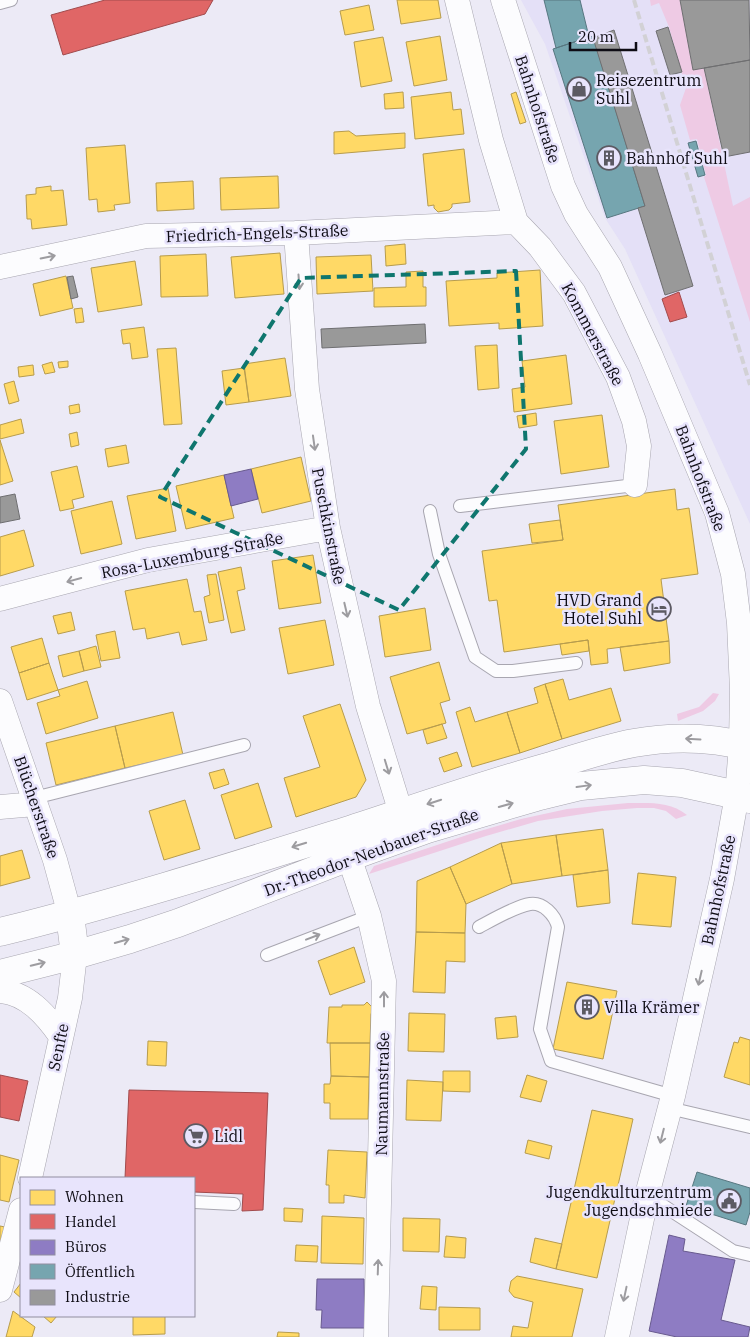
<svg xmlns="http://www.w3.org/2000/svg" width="750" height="1337" font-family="'IBM Plex Serif',serif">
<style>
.built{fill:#e4e0f7}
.green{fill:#eecae4}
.homes{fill:#ffd966;stroke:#b79c4d}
.shops{fill:#e06666;stroke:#a14b4d}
.offices{fill:#8e7cc3;stroke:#685a8e}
.public{fill:#76a5af;stroke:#577780}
.industry{fill:#999;stroke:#6f6f71}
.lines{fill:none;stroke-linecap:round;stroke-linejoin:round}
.service-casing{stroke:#a8a6b0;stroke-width:14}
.minor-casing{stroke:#a8a6b0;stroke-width:25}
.tertiary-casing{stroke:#a8a6b0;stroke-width:29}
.secondary-casing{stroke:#a8a6b0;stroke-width:29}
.service{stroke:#fcfcfe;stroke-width:12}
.minor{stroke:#fcfcfe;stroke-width:24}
.tertiary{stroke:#fcfcfe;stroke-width:28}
.secondary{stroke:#fcfcfe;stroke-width:28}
.rail{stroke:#d2d1d5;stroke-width:4;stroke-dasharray:8 4;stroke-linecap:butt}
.oneway{stroke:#9d9ca0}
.marked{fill:none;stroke:#0f766e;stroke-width:4;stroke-dasharray:10 6;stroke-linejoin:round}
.labels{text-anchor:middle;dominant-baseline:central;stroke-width:5;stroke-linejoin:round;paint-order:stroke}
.poi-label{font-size:16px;fill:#0e0c14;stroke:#e8e4fc;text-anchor:start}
.street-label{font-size:16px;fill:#0e0c14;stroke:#e8e4fc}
</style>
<rect width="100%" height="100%" fill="#eceaf6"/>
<path class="built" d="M521 0H750V524L625 249 605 218 545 44Z"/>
<path class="green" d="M650 0H680L693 70 704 68 733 206 750 197V322L704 177 706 175 697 139 690 140 680 105 686 88 669 27 659 3 651 6Z
M713 693 719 694 715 701 703 711 678 721 677 714 699 707Z
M628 803C649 803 670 801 687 815L676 819 666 811 654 808H637L602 811 538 821 486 836 369 874 374 866 470 834 521 819 567 809Z"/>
<path class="homes" d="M397 0H438L441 18 401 24Z
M369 5 374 30 345 35 340 11Z
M440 36 447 80 414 86 406 42Z
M383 37 392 81 361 87 354 42Z
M403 92 404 108 385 109 384 94Z
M451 92 453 110 461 109 464 134 415 139 411 97Z
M516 92 526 122 520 124 511 94Z
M349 131 356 136 405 133V148L334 154V132Z
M125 145 130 203 114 205 115 210 98 212 97 199 89 200 86 148Z
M464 149 470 202 452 204V207L449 210 438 212 434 208V205L428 206 423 154Z
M278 176 279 208 221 210 220 178Z
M193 181 194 209 157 211 156 183Z
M51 186V191L63 190 67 225 32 229 31 219H27L26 195 36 194V188Z
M405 244 406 264 386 266 385 246Z
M280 253 284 294 235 298 231 257Z
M206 254 208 296 161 297 160 256Z
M371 255 373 291 317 294 316 257Z
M135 261 142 305 98 312 91 268Z
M540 270 543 326 499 329V323L449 326 446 281 497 278V273Z
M423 271V287H426V306L374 307V288L406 287V272Z
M66 276 73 308 40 316 33 284Z
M82 308 84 322 76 323 74 309Z
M144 327 148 357 132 359 130 343 123 344 121 330Z
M497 345 499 388 478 390 475 346Z
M176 348 182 424 164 425 157 349Z
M566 355 572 404 514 412 512 389 525 387 522 361Z
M285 358 291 396 249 402 244 364Z
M68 361V367L59 368 58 362Z
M52 362 55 372 45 374 42 365Z
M33 365 34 375 19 377 18 367Z
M244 368 249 402 226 405 222 371Z
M14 381 19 401 9 404 4 384Z
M79 404 80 412 70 414 69 406Z
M536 413 537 425 519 428 517 416Z
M602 415 609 467 561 474 554 421Z
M21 419 24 433 0 439V425Z
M77 432 79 445 71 447 69 434Z
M0 440 13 481 0 485Z
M126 445 129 463 108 467 105 449Z
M301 457 311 501 262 513 251 469Z
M77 466 84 497 72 500 74 508 60 511 51 472Z
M224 475 234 518 186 529 176 486Z
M168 488 176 531 136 539 127 496Z
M675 489 677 510 689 508 698 574 661 579 669 641 607 649 608 663 591 665 588 640 504 652 497 600 489 601 482 551 563 540 558 505Z
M112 501 122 544 81 554 71 511Z
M560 520 563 540 532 543 529 524Z
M24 530 34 566 0 576V537Z
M313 555 321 603 279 609 272 561Z
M241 567 245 589 237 591 245 630 231 633 218 572Z
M216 574 224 620 209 623 204 597 210 595 207 575Z
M187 579 194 612 201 611 207 640 182 645 179 632 147 639 145 628 133 630 125 591Z
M425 608 431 650 385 657 379 616Z
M71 612 75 630 58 634 53 616Z
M325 620 334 665 288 674 279 628Z
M115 631 120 658 101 661 96 635Z
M42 638 49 663 19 673 11 647Z
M588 640 589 651 562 655 560 644Z
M669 641 670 663 624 671 620 647Z
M96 646 101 667 84 671 79 651Z
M79 651 84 671 63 677 58 656Z
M439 662 450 700 440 703 446 723 407 734 390 677Z
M49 663 58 690 27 700 19 673Z
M563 679 569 700 611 688 621 721 562 739 545 684Z
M87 681 98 718 46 734 37 703 60 696 58 690Z
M545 684 562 739 520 753 507 712 538 703 534 688Z
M340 704 366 780 356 797 296 817 284 778 320 767 303 716Z
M470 707 475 722 507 712 520 753 472 767 456 712Z
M173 712 183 755 125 768 115 726Z
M442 724 447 738 427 744 423 730Z
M115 726 125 768 56 785 46 743Z
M457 752 462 766 444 772 439 758Z
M224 769 229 784 214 789 209 773Z
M258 783 272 827 235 839 221 795Z
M185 800 200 849 164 860 149 811Z
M603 829 608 870 562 876 556 835Z
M556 835 562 876 512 884 501 843Z
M501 843 512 884 466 904 450 867Z
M22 850 30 878 0 886V856Z
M450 867 466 904 465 933 416 932 417 881Z
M608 870 610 903 577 907 573 875Z
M638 873 676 877 671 927 632 924Z
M416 932 465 933V962L446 961 445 993 413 992Z
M354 947 365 982 330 995 318 961Z
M567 982 617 991 603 1059 553 1049Z
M367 1002 374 1009 371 1014 370 1043H327L329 1007H342V1005H364Z
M409 1013 445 1014 444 1052 408 1051Z
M516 1016 518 1037 497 1039 495 1018Z
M740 1037 750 1040V1085L724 1077 734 1042 738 1043Z
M148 1041 167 1042 166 1066 147 1065Z
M330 1043H370L369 1077 331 1076Z
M443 1071H470V1092L443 1091Z
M527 1075 547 1081 541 1102 520 1097Z
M331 1076 369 1077 368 1119H330V1103H324V1084H330Z
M407 1080 443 1082 441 1121 406 1120Z
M592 1110 633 1119 597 1278 556 1269Z
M528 1140 552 1146 549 1159 525 1153Z
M328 1150 367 1152 365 1198 344 1195V1203H329V1185H326Z
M0 1155 19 1160 9 1202 0 1200Z
M284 1208 303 1209 302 1222 284 1221Z
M322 1216 364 1218 363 1264 321 1263Z
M403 1218 440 1219 439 1252 403 1251Z
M0 1226 5 1227 0 1250Z
M446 1236 466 1238 465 1258 444 1257Z
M535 1238 562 1244 556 1269 530 1262Z
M296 1245 318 1246 317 1262 295 1261Z
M517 1276 583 1289 572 1337H511L513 1326 528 1328 533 1302 514 1297 509 1291 511 1281Z
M21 1283V1298L14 1292Z
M422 1286 437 1287 436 1310 420 1309Z
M439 1307 480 1308V1330H439Z
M13 1311 35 1327 32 1337H6Z
M43 1316H57L51 1323Z
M133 1316H165V1334L133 1335Z
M278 1332 299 1333V1337H277Z"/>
<path class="shops" d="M105 0H213L205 14 63 55 51 15Z
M679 292 687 317 670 322 662 299Z
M0 1075 28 1081 19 1121 0 1117Z
M129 1090 268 1093 263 1210 242 1211 243 1194 194 1192V1178H125Z"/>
<path class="offices" d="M251 469 258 499 231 506 224 475Z
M669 1235 685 1239 683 1251 735 1260 721 1320 750 1327 748 1337H677L649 1331Z
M317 1279H364L365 1328H321L322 1310H316Z"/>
<path class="public" d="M544 0H580L589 37 556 48Z
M593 36 645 206 607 218 553 49Z
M696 141 705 175 698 177 688 143Z
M697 1172 750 1188V1212L746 1225 686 1206Z"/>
<path class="industry" d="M680 0H749L750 60 693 70Z
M668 27 682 72 670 75 656 31Z
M614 30 693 286 665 295 638 208 645 206 593 38Z
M750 60V152L724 157 704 68Z
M73 276 78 297 71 299 67 277Z
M425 324 426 343 322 348 321 329Z
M15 494 20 519 0 523V497Z"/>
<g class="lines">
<g class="service-casing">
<path id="service" d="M0 3 11 0
M460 506 635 485
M430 511 439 554 475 657 496 671H513L576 663
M34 798 244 745
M479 927C492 920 516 906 530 904 543 902 555 915 558 927L540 1029 551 1061 673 1096
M267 955 369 916
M669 1108 750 1127
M647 1195 733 1251 750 1255
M194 1202 234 1204"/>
</g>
<g class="minor-casing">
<path id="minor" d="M457 0 491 140 516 222 540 247 574 293 618 377 634 421 639 446 635 485
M503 0 563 186 576 214 610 267 650 354 717 513 733 574 739 623 742 690 741 745 737 795 722 879 673 1096 647 1195 617 1337
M296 233 307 389 328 528 368 706 401 813
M0 267 146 236 296 233 516 222
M0 599 148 560 328 528
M0 701 55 860 70 915
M0 807 35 804
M349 857 369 916 384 981 376 1337
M0 991C27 993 46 1015 60 1035
M30 1178 70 998 75 955
M0 1290 21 1210"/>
</g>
<g class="tertiary-casing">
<path id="tertiary" d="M70 915 75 955"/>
</g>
<g class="secondary-casing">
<path id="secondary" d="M0 932C117 903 231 867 346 831 414 809 482 785 551 766 578 758 606 748 634 743 672 736 712 737 750 747
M0 974 75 955 130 939 178 923 349 857 427 829 536 797 581 786 644 780 682 783 737 795 750 799"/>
</g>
<use href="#service" class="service"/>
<use href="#minor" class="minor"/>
<use href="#tertiary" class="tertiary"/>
<use href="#secondary" class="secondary"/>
<path class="rail" d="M634 0 750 385"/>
</g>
<defs><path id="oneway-shaft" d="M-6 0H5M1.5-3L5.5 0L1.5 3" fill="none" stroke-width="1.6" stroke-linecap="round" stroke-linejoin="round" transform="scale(1.25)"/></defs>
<g class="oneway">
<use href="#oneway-shaft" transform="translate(48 257) rotate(-12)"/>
<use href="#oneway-shaft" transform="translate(299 282) rotate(86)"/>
<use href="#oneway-shaft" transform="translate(314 443) rotate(82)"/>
<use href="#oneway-shaft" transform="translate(74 580) rotate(165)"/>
<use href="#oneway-shaft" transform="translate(346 610) rotate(77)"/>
<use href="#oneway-shaft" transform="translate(693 739) rotate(-177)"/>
<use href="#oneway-shaft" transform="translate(387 767) rotate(73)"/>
<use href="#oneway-shaft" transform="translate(584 786) rotate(-8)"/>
<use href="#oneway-shaft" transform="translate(434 802) rotate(162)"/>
<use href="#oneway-shaft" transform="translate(506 805) rotate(-16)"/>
<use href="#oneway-shaft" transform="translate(299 845) rotate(163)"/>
<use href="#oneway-shaft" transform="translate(313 937) rotate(-21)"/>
<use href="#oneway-shaft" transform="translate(122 941) rotate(-16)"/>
<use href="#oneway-shaft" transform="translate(38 964) rotate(-14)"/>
<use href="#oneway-shaft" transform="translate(700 978) rotate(103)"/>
<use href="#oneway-shaft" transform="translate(384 999) rotate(-90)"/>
<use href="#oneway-shaft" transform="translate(662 1136) rotate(104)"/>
<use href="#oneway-shaft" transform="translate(378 1267) rotate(-88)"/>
<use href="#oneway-shaft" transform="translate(625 1294) rotate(102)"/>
</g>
<path class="marked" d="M516 271 526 449 399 610 160 497 301 278Z"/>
<defs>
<g id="shop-ring" transform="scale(1.25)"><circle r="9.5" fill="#e8e4fc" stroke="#5c5a63" stroke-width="1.5"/><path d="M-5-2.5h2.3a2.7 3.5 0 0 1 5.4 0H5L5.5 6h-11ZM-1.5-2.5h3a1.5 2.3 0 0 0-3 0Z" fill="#5c5a63"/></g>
<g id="building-ring" transform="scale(1.25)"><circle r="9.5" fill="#e8e4fc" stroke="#5c5a63" stroke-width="1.5"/><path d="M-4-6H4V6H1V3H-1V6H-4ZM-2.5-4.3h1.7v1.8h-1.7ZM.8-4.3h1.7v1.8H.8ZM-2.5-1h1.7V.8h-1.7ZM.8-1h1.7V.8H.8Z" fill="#5c5a63"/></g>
<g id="hotel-ring" transform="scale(1.25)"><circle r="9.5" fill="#e8e4fc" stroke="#5c5a63" stroke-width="1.5"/><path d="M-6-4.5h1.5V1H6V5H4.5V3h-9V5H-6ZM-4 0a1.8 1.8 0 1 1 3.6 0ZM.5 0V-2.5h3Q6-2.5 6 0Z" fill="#5c5a63"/></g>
<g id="supermarket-ring" transform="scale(1.25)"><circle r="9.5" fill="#e8e4fc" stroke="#5c5a63" stroke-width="1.5"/><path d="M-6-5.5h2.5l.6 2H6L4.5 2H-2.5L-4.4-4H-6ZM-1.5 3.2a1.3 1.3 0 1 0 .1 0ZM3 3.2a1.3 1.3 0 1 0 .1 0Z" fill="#5c5a63"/></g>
<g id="civic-ring" transform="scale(1.25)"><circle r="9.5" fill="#e8e4fc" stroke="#5c5a63" stroke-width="1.5"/><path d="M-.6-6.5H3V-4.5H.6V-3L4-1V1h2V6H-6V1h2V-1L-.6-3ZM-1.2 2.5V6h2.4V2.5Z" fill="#5c5a63"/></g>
</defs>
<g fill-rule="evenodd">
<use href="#shop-ring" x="579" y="89"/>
<use href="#building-ring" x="609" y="158"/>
<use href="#hotel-ring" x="659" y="609"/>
<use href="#building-ring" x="587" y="1007"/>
<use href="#supermarket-ring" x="196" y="1136"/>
<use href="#civic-ring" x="729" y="1201"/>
</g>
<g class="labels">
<g class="poi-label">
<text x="596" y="80">Reisezentrum<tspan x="596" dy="18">Suhl</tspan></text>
<text x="626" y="158">Bahnhof Suhl</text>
<text x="642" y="600" text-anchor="end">HVD Grand<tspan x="642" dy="18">Hotel Suhl</tspan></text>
<text x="604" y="1007">Villa Krämer</text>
<text x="214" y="1136">Lidl</text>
<text x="712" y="1192" text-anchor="end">Jugendkulturzentrum<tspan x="712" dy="18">Jugendschmiede</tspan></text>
</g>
<g class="street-label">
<text transform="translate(538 109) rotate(72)">Bahnhofstraße</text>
<text transform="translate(257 233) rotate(-2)">Friedrich-Engels-Straße</text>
<text transform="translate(593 334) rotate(62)">Kommerstraße</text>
<text transform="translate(701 478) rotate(69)">Bahnhofstraße</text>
<text transform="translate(329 526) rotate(79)">Puschkinstraße</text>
<text transform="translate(192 555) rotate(-11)">Rosa-Luxemburg-Straße</text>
<text transform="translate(37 807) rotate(71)">Blücherstraße</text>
<text transform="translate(371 852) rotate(-20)">Dr.-Theodor-Neubauer-Straße</text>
<text transform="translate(718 890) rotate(-78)">Bahnhofstraße</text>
<text transform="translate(58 1047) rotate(-78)">Senfte</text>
<text transform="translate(382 1094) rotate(-89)">Naumannstraße</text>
</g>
</g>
<rect x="20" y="1177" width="175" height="140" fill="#e8e4fc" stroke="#918e9f"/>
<rect x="30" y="1190" width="25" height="15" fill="#ffd966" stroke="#918e9f"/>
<text x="65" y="1202" font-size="15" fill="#0e0c14">Wohnen</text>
<rect x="30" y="1214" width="25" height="15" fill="#e06666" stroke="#918e9f"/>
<text x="65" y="1227" font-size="15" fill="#0e0c14">Handel</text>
<rect x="30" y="1240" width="25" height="15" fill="#8e7cc3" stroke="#918e9f"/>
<text x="65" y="1252" font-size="15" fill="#0e0c14">Büros</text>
<rect x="30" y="1264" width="25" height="15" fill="#76a5af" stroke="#918e9f"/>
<text x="65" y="1277" font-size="15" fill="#0e0c14">Öffentlich</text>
<rect x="30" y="1290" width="25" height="15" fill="#999999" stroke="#918e9f"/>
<text x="65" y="1302" font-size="15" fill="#0e0c14">Industrie</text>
<path d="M570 42v8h66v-8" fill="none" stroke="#0e0c14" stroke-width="2.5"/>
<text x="578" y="42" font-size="15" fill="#0e0c14" stroke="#e8e4fc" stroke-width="4" paint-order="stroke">20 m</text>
</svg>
